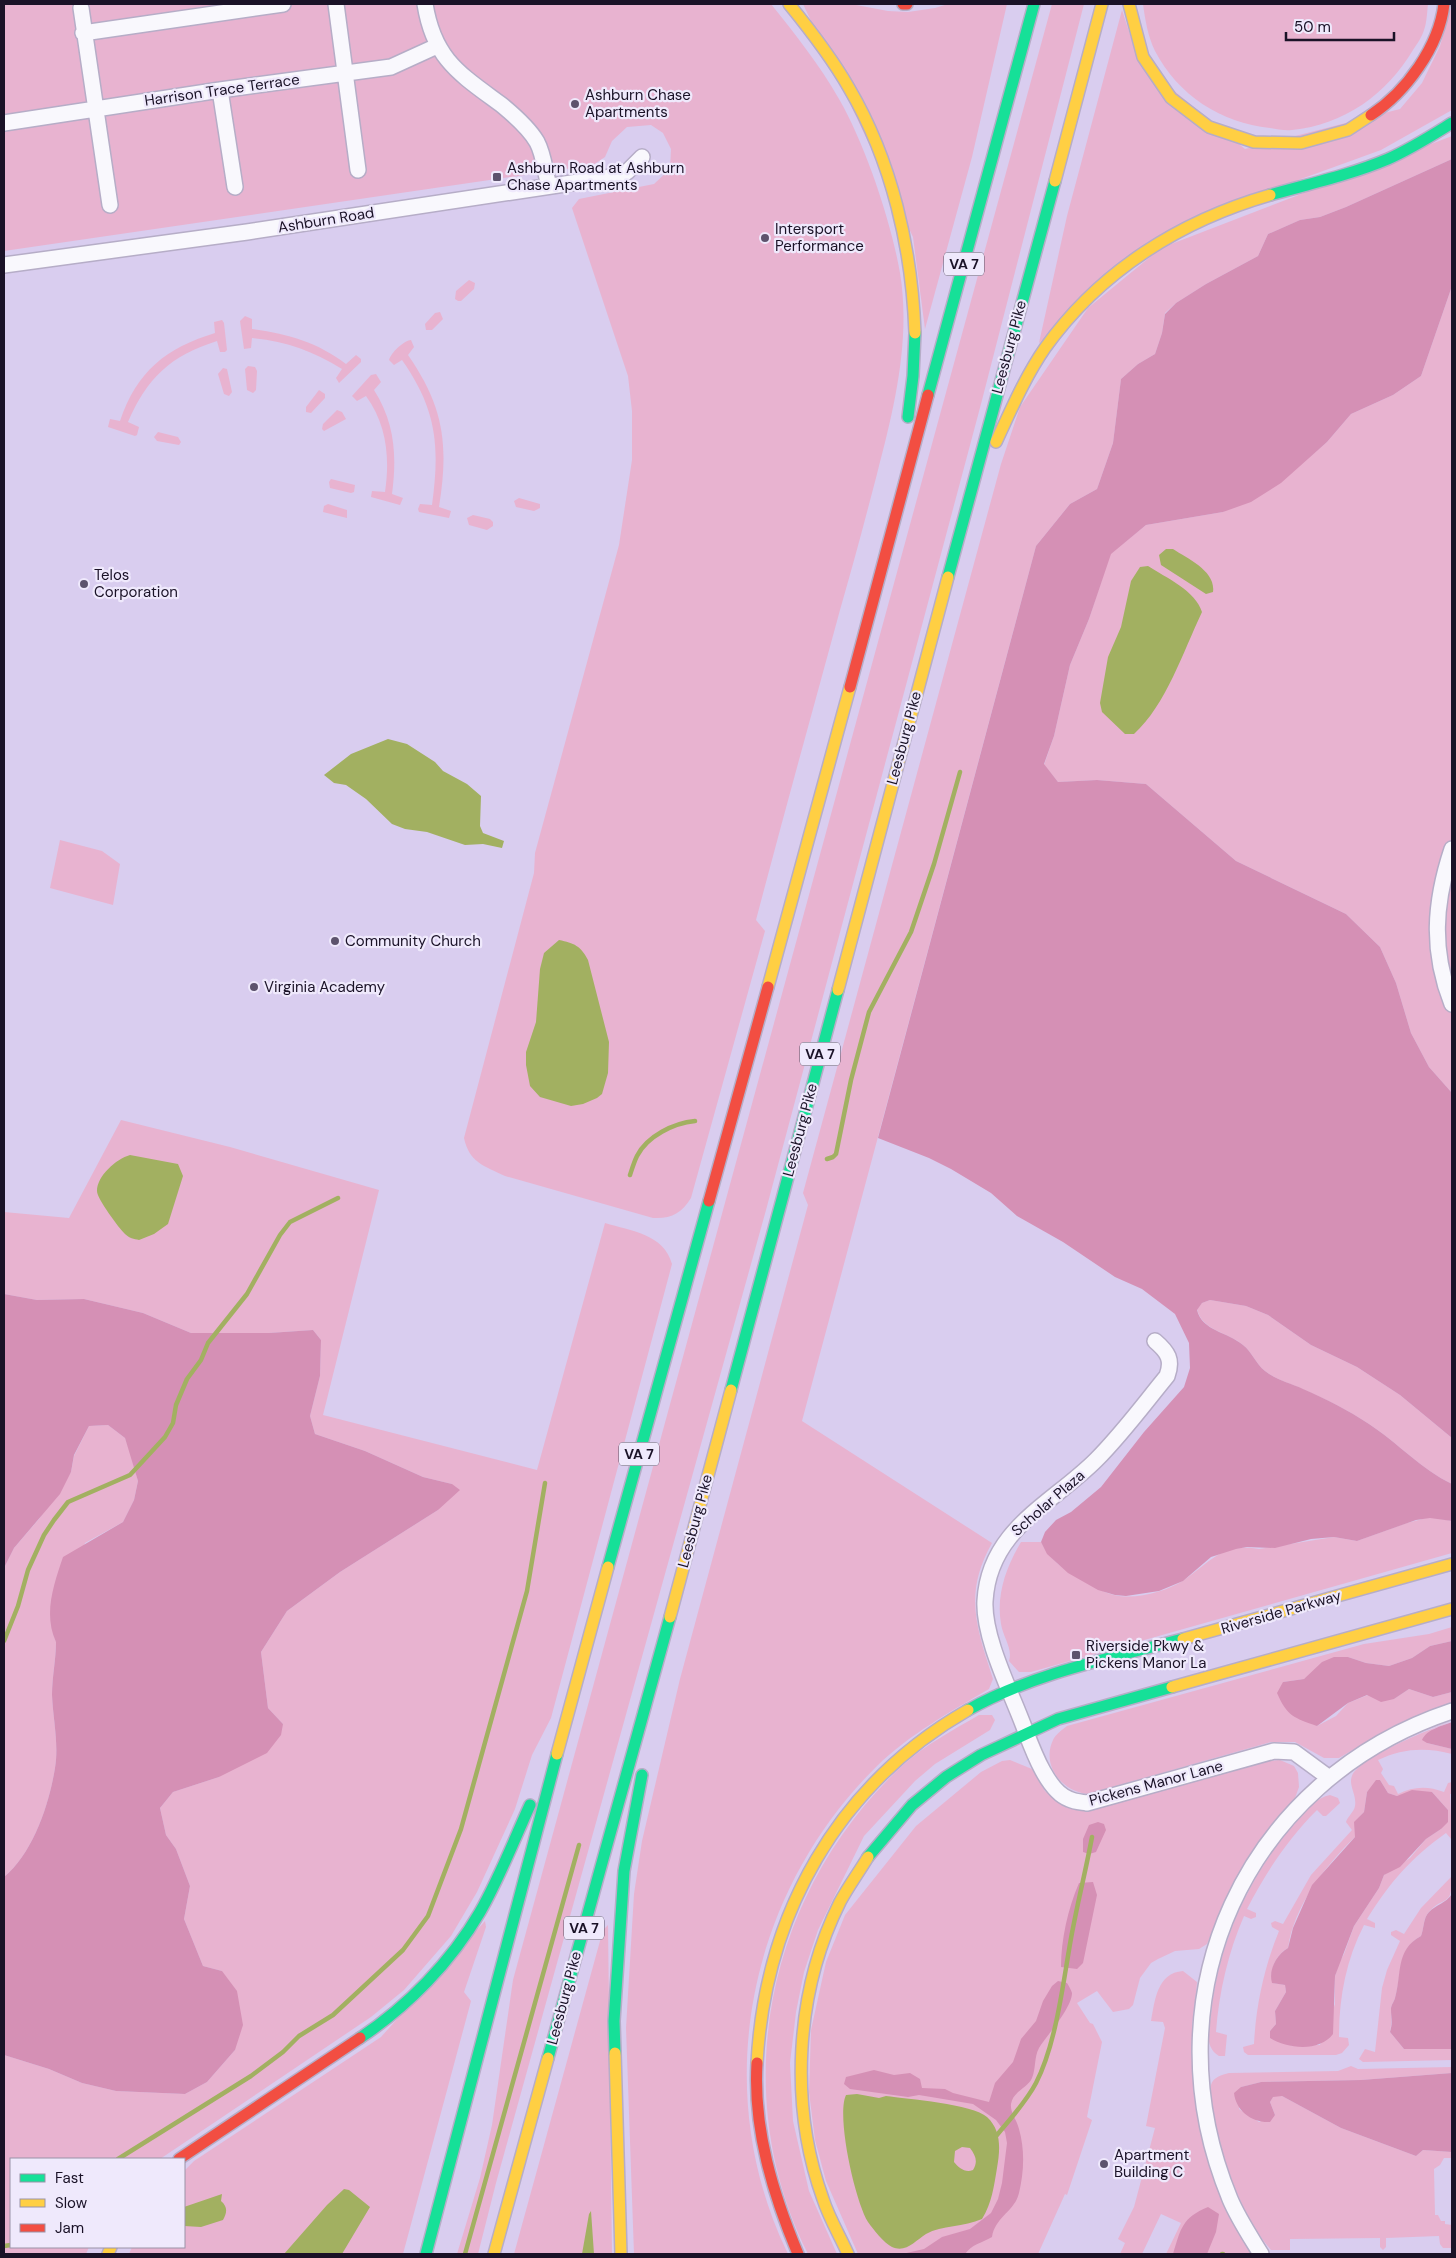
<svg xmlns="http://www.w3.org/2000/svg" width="1456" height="2258" font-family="'DM Sans',sans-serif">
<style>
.green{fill:#e8b3d0;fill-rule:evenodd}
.forest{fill:#d590b5}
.water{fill:#a2b061;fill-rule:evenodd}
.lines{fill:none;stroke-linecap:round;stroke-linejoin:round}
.stream{stroke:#a2b061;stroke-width:4.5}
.street-casing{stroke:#b6adc7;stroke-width:18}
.fast-casing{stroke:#b6adc7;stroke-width:14}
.slow-casing{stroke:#b6adc7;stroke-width:14}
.jam-casing{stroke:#b6adc7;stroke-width:14}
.street{stroke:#f9f8fd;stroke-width:15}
.fast{stroke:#16e098;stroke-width:11}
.slow{stroke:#ffcf43;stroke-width:11}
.jam{stroke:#f24e42;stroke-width:11}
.poi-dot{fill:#5d536d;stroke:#efe9fc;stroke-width:2}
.labels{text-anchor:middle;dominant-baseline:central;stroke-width:4.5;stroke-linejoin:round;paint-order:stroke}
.shield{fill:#efe9fc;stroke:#5a5267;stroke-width:1}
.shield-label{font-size:14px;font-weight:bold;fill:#1a1227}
.street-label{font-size:15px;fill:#1a1227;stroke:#efe9fc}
.poi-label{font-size:15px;fill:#1a1227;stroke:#efe9fc;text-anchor:start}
</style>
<rect width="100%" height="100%" fill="#d9cdef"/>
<path class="green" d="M4 4H771C795 34 819 64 839 99 865 144 891 221 900 273 911 340 894 409 877 474 865 520 853 565 840 610 812 713 783 817 756 920L765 931 691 1198C682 1213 671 1219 653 1218L505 1176C484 1166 469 1162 464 1138L534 873 535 853 619 545 632 460V411L628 376 572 208 579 199 654 184 670 169 671 149 663 133 651 125 627 127 612 141 605 157 593 165 4 251Z
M803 4H851L888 11 908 12 935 8 948 4H1007L972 157 925 329 913 237Z
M1052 4H1084L981 404 766 1210 496 2183 478 2254H457L480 2178 492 2125 513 1980Z
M1143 4H1428C1427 12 1427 22 1424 30 1422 37 1417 44 1413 50 1387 94 1344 125 1292 130 1285 131 1277 129 1270 128 1221 123 1178 95 1155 51 1148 37 1145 19 1143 4Z
M1452 4V110L1381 150 1191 219 1039 343 1067 216 1122 10 1139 62 1245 149 1400 109 1422 83 1440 46Z
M1452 136V159L1346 207 1320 217 1300 220 1268 234 1258 256 1206 284 1176 303 1165 313 1162 333 1155 354 1138 364 1121 379 1113 443 1097 489 1070 504 1036 546 802 1421 992 1543C963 1594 977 1629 993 1679L989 1689C950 1712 910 1734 877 1766 748 1893 708 2090 788 2254H634L626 2028 634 1894 642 1841 680 1679 808 1205 803 1193 1001 464 1020 407 1088 308 1161 248Z
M469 280 475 283 474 289 461 301H458L455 299 456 291Z
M1452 286V1093L1429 1067 1411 1033 1396 983 1380 947 1346 914 1236 861 1146 784 1097 780 1058 782 1044 765 1054 736 1070 665 1089 619 1110 554 1146 525 1223 512 1306 460 1327 442 1351 414 1393 395 1421 376Z
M440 312 443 319 432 330H426L425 324 435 313Z
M245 316 252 319V329C288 334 317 342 346 364L356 355 361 359V362L339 383 336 378 342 369C313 351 286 341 252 338L251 348 244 349 240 321Z
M222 320 224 323 227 350 225 352H220L217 341C170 356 147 378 128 422L139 427 137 435 135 436 108 427 110 419 120 421C137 371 166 348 215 333L214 322Z
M411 340 414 347 408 355C444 407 449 445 439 507L451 511 449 518 419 512 418 509 420 504 432 505C440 446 437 410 402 360L394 365 389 360C391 353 403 341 411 340Z
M248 366 255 367 257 371 256 390 253 393 247 390 245 369Z
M223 368 227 369 232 392 229 396 224 394 218 374Z
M376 374 381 382 374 390C395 423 397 456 392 494L403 498 400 505 371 497 372 491 385 492C390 458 387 425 366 396L357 401 352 396 371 375Z
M319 390 325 394V398L311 413 306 412V407Z
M337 410 342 412 346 419 324 431 322 429 323 424Z
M158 432 178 437 181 442 179 445 157 441 154 437Z
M331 479 355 485 354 492 351 493 330 488 329 482Z
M519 498 540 504V508L534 511 516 507 514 501Z
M328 504 347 510V518L323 512 324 506Z
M473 515 490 519 493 522V526L487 530 469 525 467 518Z
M60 840 102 851 120 864 113 905 50 888Z
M121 1120 230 1147 379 1190 323 1415 537 1470 605 1223C631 1231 664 1234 672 1264L551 1718 532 1755 515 1809 477 1892 451 1936 404 1990 371 2017 160 2159H11V2247H89L86 2254H4V2055L49 2069 82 2083 116 2091 185 2094 207 2082 235 2050 222 1971 203 1966 184 1919 190 1886 176 1849 166 1835 160 1808 173 1792 219 1777 283 1724 268 1708 261 1652 287 1611 340 1572 438 1510 452 1484 423 1477 365 1451 315 1434 310 1416 320 1376 321 1340 313 1330 269 1333H191L143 1313 84 1299 37 1300 4 1294V1212L69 1218Z
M1210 1300 1246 1306 1268 1315 1311 1345 1357 1367 1400 1395 1452 1438V1484C1421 1469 1398 1443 1369 1424 1348 1410 1326 1399 1302 1389 1290 1383 1276 1380 1265 1371 1256 1364 1252 1352 1243 1345 1228 1332 1202 1331 1197 1309L1202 1303Z
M108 1425 125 1438 131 1455 138 1481 134 1500 123 1522 85 1543 53 1634 56 1641C56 1659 52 1677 52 1695 53 1719 59 1744 55 1768 49 1805 33 1853 4 1877V1568L14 1548 39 1519 71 1472 74 1456 89 1426Z
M1430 1517 1452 1521V1553L1031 1672H1019L1009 1661C1013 1649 1003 1637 1001 1624 996 1595 1006 1567 1021 1542H1041C1050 1561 1065 1570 1083 1580 1093 1586 1102 1592 1114 1595 1135 1600 1166 1592 1184 1580 1211 1562 1221 1543 1259 1549L1334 1537 1357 1541 1407 1523Z
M1452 1627V1641L1430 1646 1412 1658 1389 1666 1366 1663 1348 1657 1312 1673 1304 1679 1283 1682 1317 1726 1336 1716 1348 1703 1368 1695 1394 1699 1409 1689 1433 1697 1452 1692V1703L1392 1727 1339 1758H1324L1295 1742H1271L1088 1794C1062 1792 1041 1765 1053 1740 1056 1734 1062 1730 1067 1726L1364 1644 1429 1634Z
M979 1715H992L995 1720 990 1730 935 1764 915 1781 864 1836 818 1930 804 1972 796 2012 790 2063 793 2121 809 2191 837 2254H808C725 2089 768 1890 903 1765 925 1745 953 1730 979 1715Z
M1452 1721 1433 1729 1427 1743 1452 1749V1754C1427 1747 1402 1748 1378 1760L1383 1769 1381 1773 1389 1785 1394 1786 1398 1794C1414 1786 1428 1786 1444 1792L1448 1783 1452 1782V1794H1450L1452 1840 1446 1833C1411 1858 1390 1882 1367 1919L1375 1923V1928L1364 1925C1346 1960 1339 1998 1339 2037L1348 2038 1349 2045 1342 2053 1336 2055H1248L1244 2052 1243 2047 1254 2044C1256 2005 1264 1968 1279 1931L1272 1927 1271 1923 1275 1921 1283 1924 1311 1875 1352 1830 1346 1822C1348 1816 1354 1812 1355 1806 1357 1795 1348 1785 1352 1776 1359 1757 1433 1728 1452 1721ZM1380 1780 1388 1793 1397 1796 1432 1792 1448 1810 1441 1829 1426 1839 1410 1858 1384 1875 1379 1888 1354 1926 1344 1954 1339 1963 1335 1976V2004L1320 2045 1292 2046 1270 2031 1276 2024 1275 2011 1286 1992 1285 1985 1273 1983C1268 1970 1277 1954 1288 1948 1294 1906 1325 1866 1355 1837V1822L1364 1812 1367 1792Z
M1010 1760 1032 1769 1045 1791 1063 1806 1076 1810H1093L1268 1761 1280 1760 1294 1766 1298 1773 1299 1787 1295 1798 1246 1860 1232 1886 1207 1944 1199 1949 1175 1951 1158 1959 1151 1963 1140 1978 1133 2005 1129 2009 1113 2012 1097 1991 1077 2003 1090 2023 1093 2024 1102 2042 1087 2117 1092 2120 1067 2195 1065 2194 1038 2254H858L826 2181 815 2140 809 2092 811 2030 826 1962 845 1915 916 1826 981 1772 1002 1761Z
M1330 1795 1338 1798 1340 1803 1326 1816H1323L1317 1810C1288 1839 1266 1872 1247 1909L1256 1913V1917L1251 1919 1244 1916C1228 1953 1219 1992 1216 2032L1227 2035 1225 2056H1219C1204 2047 1209 2030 1211 2015 1218 1943 1251 1870 1300 1818 1309 1809 1317 1797 1330 1795Z
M1452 1876C1452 1909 1444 1894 1428 1913 1423 1919 1424 1929 1421 1936 1397 1949 1402 1976 1395 1998 1394 2002 1391 2005 1391 2009 1391 2019 1392 2022 1390 2032L1404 2049H1452V2060L1363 2062 1359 2059 1365 2049 1375 2052 1382 1988 1387 1970 1400 1941 1391 1935V1932L1396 1930 1404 1934 1421 1908Z
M485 1921 486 1927 464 1992 471 2001 403 2254H129L132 2247H184V2171L194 2161 381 2037Z
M608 1925 612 2254H514L603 1930Z
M1183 1971 1197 1982C1196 1999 1192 2017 1192 2035 1190 2093 1201 2152 1225 2205 1233 2222 1244 2238 1254 2254H1166L1181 2223 1161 2214 1142 2254H1120L1125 2243 1118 2239 1134 2207 1155 2128 1146 2126 1165 2028 1163 2022 1151 2021C1155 2000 1157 1973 1183 1971Z
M1351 2066 1358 2069 1452 2067V2073L1361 2080 1261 2082 1241 2087 1239 2109 1259 2122 1275 2115 1270 2102 1273 2096H1282L1341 2128 1416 2156 1423 2150 1452 2152V2158H1444L1440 2165 1434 2169 1435 2215H1438L1441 2221H1445V2224L1452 2225 1451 2248H1443L1440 2244 1439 2236 1386 2238V2247L1383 2250 1380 2247V2238L1290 2239V2250H1271C1240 2214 1220 2154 1213 2108 1211 2101 1209 2092 1211 2085 1213 2077 1222 2075 1229 2073L1338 2071Z"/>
<path class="forest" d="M1452 159V286L1421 376 1393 395 1351 414 1327 442 1281 483 1251 502 1223 512 1146 525 1111 554 1089 619 1070 665 1054 736 1044 764 1058 782 1097 780 1146 784 1236 861 1346 914 1380 947 1396 983 1411 1033 1429 1067 1452 1093V1438L1400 1395 1357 1367 1311 1345 1268 1315 1246 1306 1210 1300 1202 1303 1197 1310C1202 1331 1228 1332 1243 1345 1252 1352 1256 1364 1265 1371 1276 1380 1290 1383 1303 1389 1326 1399 1348 1410 1369 1424 1398 1443 1421 1469 1452 1484V1521L1430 1518 1416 1520 1357 1541 1334 1537 1311 1539 1275 1548 1247 1547 1236 1549 1211 1557 1183 1581 1159 1591 1126 1596 1115 1595 1098 1590 1068 1573 1047 1554 1041 1542 1045 1532 1056 1520 1071 1512 1101 1487 1144 1432 1184 1387 1190 1368 1189 1343 1175 1314 1142 1289 1115 1277 1063 1242 1017 1216 991 1193 951 1169 929 1158 878 1138 1036 546 1070 504 1097 489 1113 443 1121 379 1138 364 1155 354 1162 333 1165 314 1176 303 1206 284 1258 256 1268 234 1300 220 1320 217 1346 207Z
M4 1294 37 1300 84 1299 143 1313 191 1333H269L313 1330 321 1340 320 1376 310 1416 315 1434 365 1451 423 1477 452 1484 460 1490 438 1510 340 1572 287 1611 261 1652 268 1708 283 1724 281 1735 267 1753 219 1777 173 1792 160 1808 166 1835 176 1849 190 1886 184 1919 203 1966 222 1971 237 1991 243 2025 235 2050 207 2082 185 2094 116 2091 82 2083 49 2069 4 2055V1877C33 1853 49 1805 55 1768 59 1744 53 1719 52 1695 52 1677 56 1659 56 1642 43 1614 54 1584 63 1557L123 1522 134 1500 138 1481 125 1438 108 1425 89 1426 74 1455 71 1472 60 1494 14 1548 4 1568Z
M1452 1641V1692L1433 1697 1409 1689 1394 1699 1381 1702 1367 1695 1348 1703 1317 1726C1294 1718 1287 1716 1277 1693L1283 1682 1304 1679 1322 1662 1334 1657H1348L1366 1663 1389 1666 1412 1658 1430 1646Z
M1452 1722V1749L1427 1743 1422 1740C1427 1729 1442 1726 1452 1722Z
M1376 1780H1380L1388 1793 1397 1796 1412 1790 1432 1792 1448 1810V1822L1441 1829 1426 1839 1400 1867 1384 1875 1379 1888 1354 1926 1335 1976 1333 2034C1320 2052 1288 2049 1270 2038V2031L1276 2024 1275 2011 1286 1992 1285 1985 1272 1983C1268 1970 1277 1954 1288 1948L1293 1928 1312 1885 1355 1837 1354 1822 1364 1812 1367 1792Z
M1098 1822 1104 1824 1106 1830 1096 1852 1089 1854 1083 1852V1839L1089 1825Z
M1093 1882 1097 1895 1083 1963 1077 1969 1061 1967C1061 1940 1068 1908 1079 1883Z
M1452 1894V2049H1404L1390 2032C1393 2022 1391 2019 1391 2009 1391 2005 1394 2002 1395 1998 1402 1974 1395 1950 1421 1936 1424 1929 1423 1918 1429 1912 1436 1905 1446 1903 1452 1894Z
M1058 1981 1067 1983C1069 1986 1071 1990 1072 1993 1072 2008 1047 2035 1039 2048 1034 2057 1036 2069 1032 2078 1028 2088 1013 2091 1011 2104 1010 2113 1017 2120 1019 2129 1025 2150 1024 2172 1019 2193 1015 2211 995 2217 992 2237 982 2243 972 2244 965 2254H902L924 2249 942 2237 970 2229 991 2213 998 2199 1002 2183 1007 2143 1005 2132 996 2120 973 2104 919 2095 908 2097 850 2089 844 2084 846 2077 874 2070 894 2075 910 2073 920 2079 922 2088 945 2089 953 2093 989 2102 995 2083 1013 2062 1021 2039 1036 2021 1043 2001 1052 1986Z
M1452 2073V2152L1423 2150 1416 2156 1341 2128 1282 2096 1273 2097 1270 2102 1275 2115 1270 2122C1252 2123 1236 2111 1234 2093L1241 2087 1261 2082 1361 2080Z
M1208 2207 1219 2214 1216 2232 1207 2254H1173C1181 2228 1182 2218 1208 2207Z"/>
<path class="water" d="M1166 549H1173C1188 559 1216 571 1213 592L1206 594 1161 565 1159 555Z
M1148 566C1165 577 1196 591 1202 612 1183 652 1166 705 1134 734H1125L1102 712 1100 703 1108 657 1121 627 1131 581 1140 567Z
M388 739 407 744 435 762 443 771 467 784 481 796 480 826 483 833 504 841 502 848 483 844 465 845 427 832 405 829 392 824 366 799 346 785 334 783 324 775 351 754Z
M559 940C574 943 581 946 588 960L609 1042 608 1073 602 1094 597 1098 583 1104 571 1106 540 1097 530 1086 526 1065V1052L536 1022 540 969 544 953Z
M130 1155 178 1164 183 1176 168 1224 154 1234 139 1240C134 1239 129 1238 125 1234 119 1228 97 1199 97 1191 97 1176 116 1159 130 1155Z
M857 2094 879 2098 886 2096C907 2099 973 2104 987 2117 1002 2131 1000 2150 997 2168 994 2186 992 2203 982 2219 964 2227 942 2225 926 2234 915 2241 906 2253 892 2247 884 2243 873 2229 868 2222 855 2201 836 2116 846 2095ZM962 2147 970 2148C976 2156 978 2162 973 2170 965 2173 959 2168 954 2162L955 2151Z
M344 2189 349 2190 370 2207 342 2254H284L327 2205Z
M222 2194 221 2201C228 2207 227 2213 223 2220L201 2227 184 2226V2207Z
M591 2211 594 2254H582L589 2214Z"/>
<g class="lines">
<path class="stream" d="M827 1159 833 1157 836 1154 851 1080 869 1012 911 932 934 864 960 772
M630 1175C632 1169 634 1162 637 1156 647 1136 674 1123 695 1121
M4 1641 18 1606 28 1570 44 1535 54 1520 68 1502 130 1475 165 1437 173 1423 176 1405 187 1379 201 1360 208 1343 247 1294 280 1235 290 1222 338 1198
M997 2135C1011 2118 1026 2102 1036 2083 1055 2046 1062 1991 1069 1950 1075 1912 1085 1875 1092 1837
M118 2159 251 2076 283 2052 299 2036 333 2015 403 1950 428 1916 461 1829 527 1591 545 1483
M4 2246 11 2245
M465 2254 579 1845
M1222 2254H1223"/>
<g class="street-casing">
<path id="street" d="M336 4 358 170
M425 4C434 60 460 74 503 106 515 116 529 128 537 142 544 155 545 172 549 186
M81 8 110 205
M83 33 283 4
M220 90 235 187
M4 123 220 90 391 67 437 46
M4 265 247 232 611 177 627 172 642 157
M1452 849C1434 903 1431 951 1452 1004
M1155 1341C1168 1352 1173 1360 1167 1376 1144 1404 1122 1434 1096 1460 1052 1504 989 1529 985 1601 983 1637 1011 1692 1024 1727 1032 1748 1047 1791 1069 1799 1075 1802 1081 1802 1087 1803L1274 1751 1294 1752 1328 1777
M1261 2254C1250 2236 1238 2218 1230 2199 1146 1996 1245 1780 1452 1711"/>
</g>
<g class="fast-casing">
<path id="fast" d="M1270 195C1309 184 1350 175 1388 159 1411 149 1431 136 1452 123
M928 395 1034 4
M908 417 913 376 915 333
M948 577 1055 181
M731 1390 838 990
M608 1567 709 1201
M968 1710C1034 1673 1111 1658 1183 1639
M868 1857 912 1805 946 1777 981 1755 1058 1719 1172 1687
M360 2038C408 2006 451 1962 480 1912 499 1879 514 1840 530 1805
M615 2053 614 2021 624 1871 642 1775
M548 2058 670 1617
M426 2254 557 1754"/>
</g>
<g class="slow-casing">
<path id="slow" d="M789 4C811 31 832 58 849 88 892 161 912 249 915 333
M1129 4 1143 57 1171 98 1209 127 1254 142 1301 143 1348 130 1371 115
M1055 181 1102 4
M996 442C1011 410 1025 377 1045 348 1100 271 1180 221 1270 195
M768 987 850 687
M838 990 948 577
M670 1617 731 1390
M1183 1639 1452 1564
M1172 1687 1452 1609
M557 1754 608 1567
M615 2053 621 2254
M757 2063C765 1915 837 1785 968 1710
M108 2254 111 2247
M494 2254 548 2058
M848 2254C840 2236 829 2218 823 2199 789 2105 795 1992 840 1902 848 1887 859 1872 868 1857"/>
</g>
<g class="jam-casing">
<path id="jam" d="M903 4H907
M1371 115C1406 92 1439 47 1444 4
M850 687 928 395
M709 1201 768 987
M757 2063C753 2129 773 2194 798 2254
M179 2159 360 2038"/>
</g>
<use href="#street" class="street"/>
<use href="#fast" class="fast"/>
<use href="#slow" class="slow"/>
<use href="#jam" class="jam"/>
</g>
<g class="poi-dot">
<circle cx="575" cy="104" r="5"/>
<rect x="492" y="172" width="10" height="10" rx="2.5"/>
<circle cx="765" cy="238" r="5"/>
<circle cx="84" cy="584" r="5"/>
<circle cx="335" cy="941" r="5"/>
<circle cx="254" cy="987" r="5"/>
<rect x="1071" y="1650" width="10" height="10" rx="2.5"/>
<circle cx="1104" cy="2164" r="5"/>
</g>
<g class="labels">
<g class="shield">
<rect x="944" y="252.5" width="40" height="23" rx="4"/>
<rect x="800" y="1042.5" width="40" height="23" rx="4"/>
<rect x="619" y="1442.5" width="40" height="23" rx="4"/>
<rect x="564" y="1916.5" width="40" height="23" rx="4"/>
</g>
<g class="shield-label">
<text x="964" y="264">VA 7</text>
<text x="820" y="1054">VA 7</text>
<text x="639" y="1454">VA 7</text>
<text x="584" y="1928">VA 7</text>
</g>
<g class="street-label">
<text transform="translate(222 90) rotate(-8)">Harrison Trace Terrace</text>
<text transform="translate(326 220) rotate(-9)">Ashburn Road</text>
<text transform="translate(1009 347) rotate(-75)">Leesburg Pike</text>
<text transform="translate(904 738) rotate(-75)">Leesburg Pike</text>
<text transform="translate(800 1130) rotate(-75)">Leesburg Pike</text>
<text transform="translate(1048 1503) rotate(-41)">Scholar Plaza</text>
<text transform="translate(695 1521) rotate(-75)">Leesburg Pike</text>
<text transform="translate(1281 1612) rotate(-16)">Riverside Parkway</text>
<text transform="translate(1156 1783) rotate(-15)">Pickens Manor Lane</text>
<text transform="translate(564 1998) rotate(-75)">Leesburg Pike</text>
</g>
<g class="poi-label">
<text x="585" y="95">Ashburn Chase<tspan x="585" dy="17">Apartments</tspan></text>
<text x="507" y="168">Ashburn Road at Ashburn<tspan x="507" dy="17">Chase Apartments</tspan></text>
<text x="775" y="229">Intersport<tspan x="775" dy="17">Performance</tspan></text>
<text x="94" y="575">Telos<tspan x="94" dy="17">Corporation</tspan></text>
<text x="345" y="941">Community Church</text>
<text x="264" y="987">Virginia Academy</text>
<text x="1086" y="1646">Riverside Pkwy &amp;<tspan x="1086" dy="17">Pickens Manor La</tspan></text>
<text x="1114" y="2155">Apartment<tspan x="1114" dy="17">Building C</tspan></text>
</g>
</g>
<rect width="1456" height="2258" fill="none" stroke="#1a1227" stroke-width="10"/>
<rect x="10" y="2158" width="175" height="90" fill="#efe9fc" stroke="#9a93a7"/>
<rect x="20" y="2174" width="25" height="8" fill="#16e098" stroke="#9a93a7"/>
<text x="55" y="2183" font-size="15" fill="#1a1227">Fast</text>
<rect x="20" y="2199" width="25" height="8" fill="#ffcf43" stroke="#9a93a7"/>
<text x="55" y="2208" font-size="15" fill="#1a1227">Slow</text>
<rect x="20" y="2224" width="25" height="8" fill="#f24e42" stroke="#9a93a7"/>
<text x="55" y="2233" font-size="15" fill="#1a1227">Jam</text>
<path d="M1286 32v8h108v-8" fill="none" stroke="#1a1227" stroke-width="2.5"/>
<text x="1294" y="32" font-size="15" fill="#1a1227" stroke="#efe9fc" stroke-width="4" paint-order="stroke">50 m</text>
</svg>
